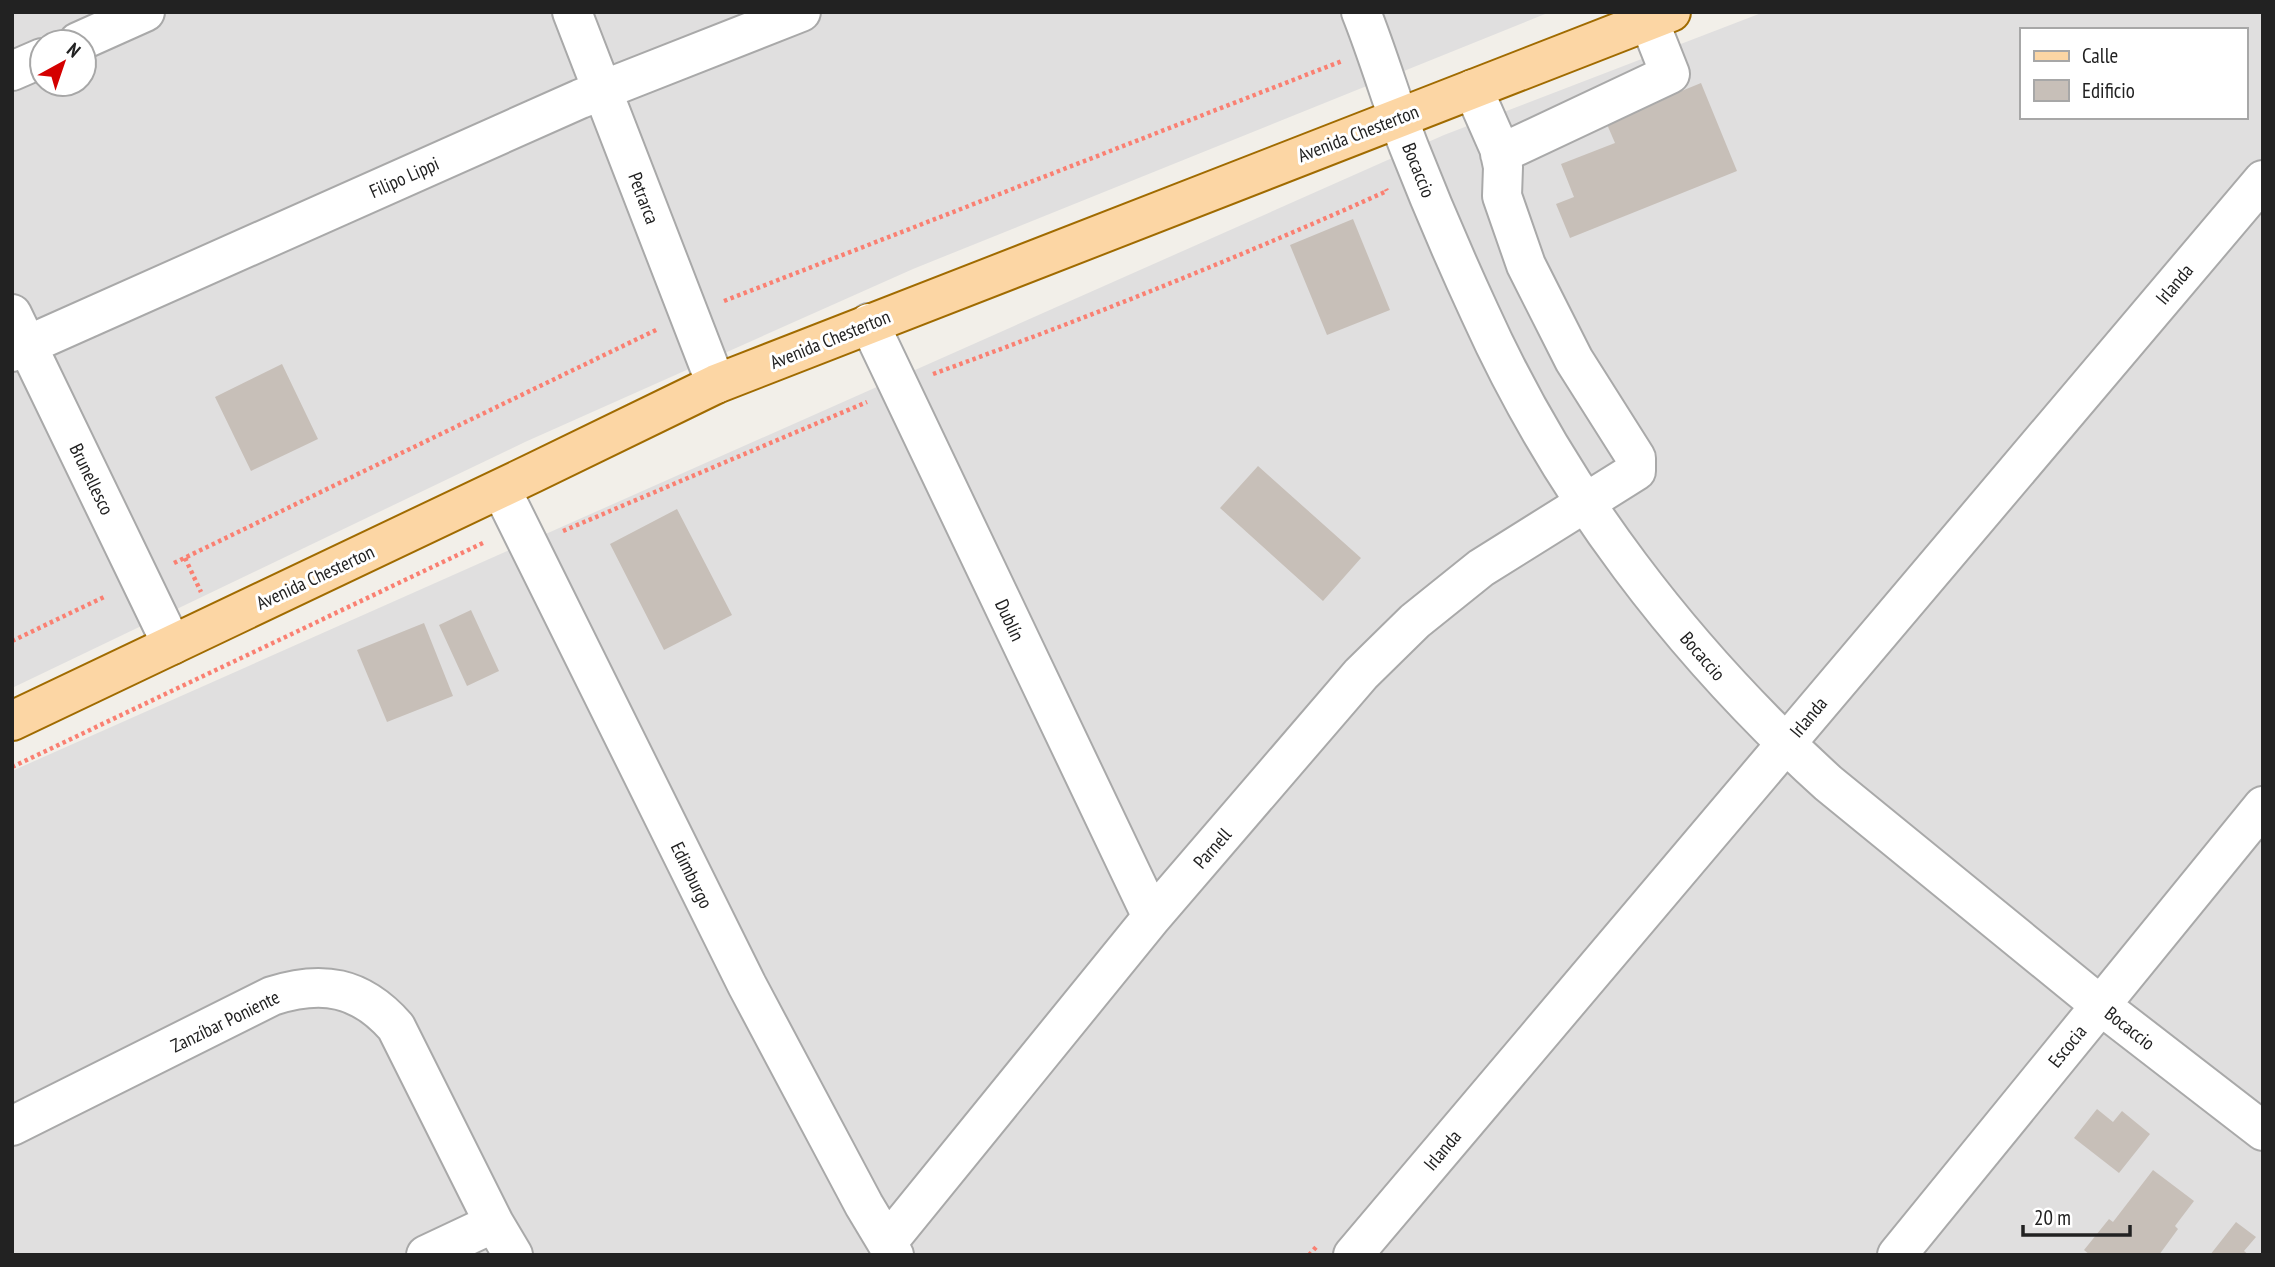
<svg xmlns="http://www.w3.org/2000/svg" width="2275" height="1267" font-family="'PT Sans Narrow',sans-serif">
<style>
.residential{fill:#e0dfdf;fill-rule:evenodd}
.building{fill:#c7bfb8}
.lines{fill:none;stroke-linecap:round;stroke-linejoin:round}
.minor-casing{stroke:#a9a9a9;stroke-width:42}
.major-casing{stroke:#a06b00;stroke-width:42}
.path{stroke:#fa8072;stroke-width:4.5;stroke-dasharray:3.5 3.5;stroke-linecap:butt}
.minor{stroke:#fff;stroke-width:38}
.major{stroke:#fcd6a4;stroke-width:38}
.labels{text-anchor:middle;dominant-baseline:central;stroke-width:6;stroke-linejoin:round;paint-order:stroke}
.street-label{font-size:19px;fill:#222;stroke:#fff}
</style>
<rect width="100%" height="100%" fill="#f2efe9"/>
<path class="residential" d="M12 12H1550L913 269 525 442 12 688ZM42 42H84V84H42Z
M1764 12H2263V1255H12V771L1444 135ZM2021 30H2245V117H2021Z"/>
<path class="building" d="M1701 83 1737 171 1570 238 1556 204 1574 197 1561 164 1615 143 1606 122Z
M1353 219 1390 310 1327 335 1290 245Z
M282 364 318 439 251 471 215 397Z
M1258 466 1361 558 1323 601 1220 508Z
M677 509 732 615 664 650 610 544Z
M471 610 499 671 467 686 439 625Z
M424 623 453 696 387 722 357 650Z
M2097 1109 2113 1122 2122 1111 2150 1134 2119 1173 2074 1138Z
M2153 1170 2194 1201 2175 1226 2178 1229 2159 1255H2090L2084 1250 2109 1219 2113 1222Z
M2236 1222 2256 1237 2244 1251 2249 1255H2210Z"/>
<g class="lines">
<g class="minor-casing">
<path id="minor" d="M572 12 716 384
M1361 12C1379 57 1392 103 1409 147 1431 203 1455 259 1480 313 1561 493 1683 651 1828 783L2100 1005 2263 1131
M78 42 145 12
M12 71 42 58
M1500 154 1670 74 1649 21
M12 314 172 645
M869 323 1152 917
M12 352 580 99 801 12
M501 489 747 985 864 1205 894 1255
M12 1126 272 996C322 980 360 986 396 1027L494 1223 513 1255
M887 1243 1152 917 1361 674 1415 621 1481 568 1636 471V458L1574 360 1526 265 1502 196 1503 167 1499 148 1473 89
M426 1255 494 1223
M1353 1255 2263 180
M1897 1255 2263 806"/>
</g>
<g class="major-casing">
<path id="major" d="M12 721 533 473 716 384 1671 12"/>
</g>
<path class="path" d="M724 301 1342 61
M933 374C1087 318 1238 258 1387 191L1386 189
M563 531 867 402
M185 558 201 592
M174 563 658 329
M12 641 106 596
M12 767 485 542
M1309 1255 1317 1246"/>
<use href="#minor" class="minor"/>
<use href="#major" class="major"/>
</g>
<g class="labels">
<g class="street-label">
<text transform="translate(1358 133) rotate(-21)">Avenida Chesterton</text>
<text transform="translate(1419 170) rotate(68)">Bocaccio</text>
<text transform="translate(404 177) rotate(-24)">Filipo Lippi</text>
<text transform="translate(644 198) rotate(69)">Petrarca</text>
<text transform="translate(2174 284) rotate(-50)">Irlanda</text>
<text transform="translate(830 339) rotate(-22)">Avenida Chesterton</text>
<text transform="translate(92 479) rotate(64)">Brunellesco</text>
<text transform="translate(315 577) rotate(-25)">Avenida Chesterton</text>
<text transform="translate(1010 620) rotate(65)">Dublín</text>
<text transform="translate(1703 656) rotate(49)">Bocaccio</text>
<text transform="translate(1808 717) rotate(-50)">Irlanda</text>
<text transform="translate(1212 848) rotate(-49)">Parnell</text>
<text transform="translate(692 875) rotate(64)">Edimburgo</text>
<text transform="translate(225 1021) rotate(-26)">Zanzíbar Poniente</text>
<text transform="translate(2130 1028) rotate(38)">Bocaccio</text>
<text transform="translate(2067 1046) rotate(-51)">Escocia</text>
<text transform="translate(1442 1150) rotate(-50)">Irlanda</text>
</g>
</g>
<rect width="2275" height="1267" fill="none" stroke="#222222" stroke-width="28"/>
<rect x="2020" y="28" width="228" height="91" fill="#ffffff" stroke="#a7a7a7" stroke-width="2"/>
<rect x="2034" y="51" width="35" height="10" fill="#fcd6a4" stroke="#a7a7a7" stroke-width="2"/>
<text x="2082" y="63" font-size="21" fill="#222222">Calle</text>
<rect x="2034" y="80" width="35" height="21" fill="#c7bfb8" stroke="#a7a7a7" stroke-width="2"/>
<text x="2082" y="98" font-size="21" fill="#222222">Edificio</text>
<g transform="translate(63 63) rotate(40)"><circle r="33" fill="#ffffff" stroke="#a7a7a7" stroke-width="2"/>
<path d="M0-5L12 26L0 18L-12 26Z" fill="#d40000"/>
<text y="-10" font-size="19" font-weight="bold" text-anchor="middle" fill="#222222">N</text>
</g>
<path d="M2023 1225v10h107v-10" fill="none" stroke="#222222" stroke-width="3.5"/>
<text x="2034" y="1225" font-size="21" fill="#222222" stroke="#ffffff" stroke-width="5" paint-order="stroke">20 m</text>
</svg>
